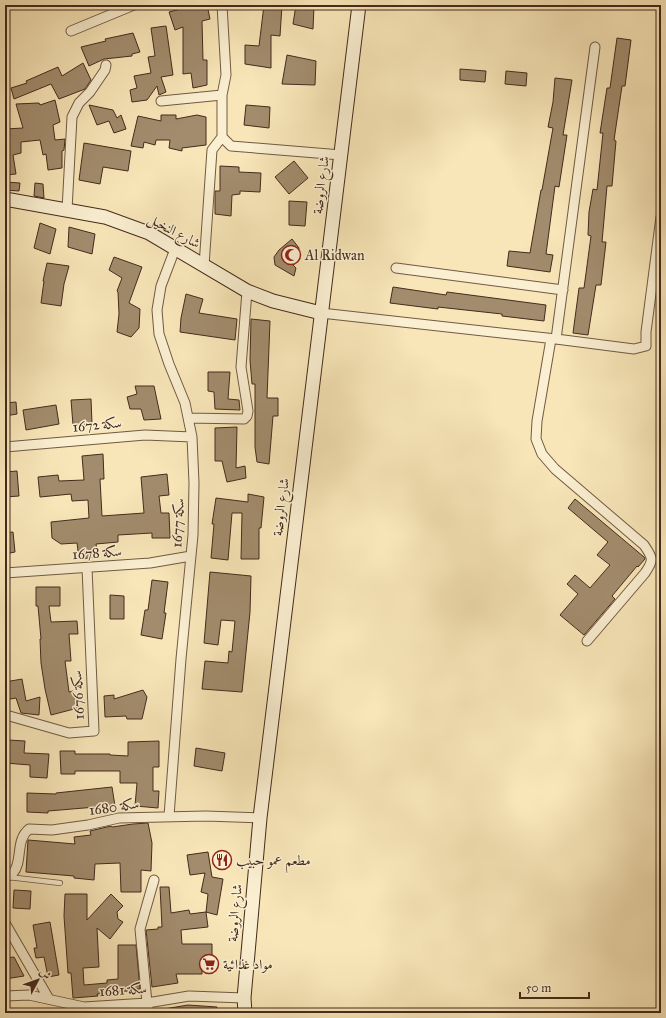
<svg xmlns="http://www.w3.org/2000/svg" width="666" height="1018" font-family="'IM FELL Great Primer',Amiri,serif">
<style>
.building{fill:#a28c6d;stroke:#442b1c}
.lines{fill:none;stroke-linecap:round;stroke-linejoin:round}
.lane-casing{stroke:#715a43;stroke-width:6}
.street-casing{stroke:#715a43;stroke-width:11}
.secondary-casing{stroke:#442b1c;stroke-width:15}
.lane{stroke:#faefd1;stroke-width:4.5}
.street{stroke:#faefd1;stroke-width:9}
.secondary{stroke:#faefd1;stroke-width:13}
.labels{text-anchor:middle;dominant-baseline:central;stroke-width:3;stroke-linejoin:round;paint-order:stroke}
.street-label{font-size:14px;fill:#442b1c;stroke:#faefd1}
.poi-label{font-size:14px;fill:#442b1c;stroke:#faefd1;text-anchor:start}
</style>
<rect width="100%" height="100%" fill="#f8e6b8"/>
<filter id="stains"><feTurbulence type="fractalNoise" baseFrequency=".005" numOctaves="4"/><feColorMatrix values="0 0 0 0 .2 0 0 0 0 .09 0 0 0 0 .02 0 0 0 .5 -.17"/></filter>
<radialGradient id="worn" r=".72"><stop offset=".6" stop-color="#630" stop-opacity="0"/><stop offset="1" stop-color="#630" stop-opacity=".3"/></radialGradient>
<path class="building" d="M196 5H207L210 19 202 21 203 60H207V85L193 88 191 73 183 74V27L175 30 169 12Z
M264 5H282L280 36 271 35V68L245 64V45L259 46Z
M296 5 314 6 313 29 293 24Z
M166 26 173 75 161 77 166 92 159 95 157 86 147 100 132 102 130 90 137 88 134 76 151 73 148 57 155 56 151 28Z
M133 33 140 52 132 54V56L104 59 89 66 81 47 106 41 105 39Z
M617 38 631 40 625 86H622L614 140 616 141 612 186H607L602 242H606L601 285H596L588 335 573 333 579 288H584L591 236 588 235 589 212 593 189 597 190 603 133H600L607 88H610Z
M287 55 316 61 315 85 282 84Z
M83 63 91 80 85 89 59 99 51 84 14 99 11 88 27 83 26 81 58 67 62 76Z
M460 69 486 71 485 82 460 80Z
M506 71 527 73 526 86 505 84Z
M555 78 572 80 563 135H567L559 187 555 186 546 254 553 255 550 272 507 266 509 251 530 253 541 190H542L553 128 548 127 553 102Z
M55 100 60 122 53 125 55 140 65 139 64 150 62 151V168L48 170 46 154 43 155 40 140 21 142V153L13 155 16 174 5 175V129L23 128 16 104 39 103 40 105Z
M89 105 113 110 117 118 121 115 126 129 114 133 109 121 97 125Z
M246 105 270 107 269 128 244 125Z
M161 115H176V119L197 115 206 117V145L182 148V151L169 148 170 140H156L155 145 144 142 143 148 131 146 138 116 161 121Z
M84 143 131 151 128 171 103 167 100 184 79 180Z
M294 161 308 178 289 194 275 177Z
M220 166 239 167V172L261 173 260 192 240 191V194L232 195 231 216 215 214V191H220Z
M5 182 20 183 19 191 5 190Z
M35 183 43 184 44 198 34 196Z
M289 201 307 202 305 226 289 225Z
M40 223 56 229 50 254 34 248Z
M69 227 95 234 92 254 68 247Z
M292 239 299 248 297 260 292 264 296 268 294 276 275 265 274 257 279 250Z
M114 257 142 267 129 303 140 309 139 328 131 337 117 332 119 314 118 292 117 291 122 278 109 270Z
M47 263 69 266 64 284 61 306 41 303 44 281H43Z
M393 287 446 295 447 292 546 305 544 321 502 316V314L438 307V309L390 303Z
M186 294 203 299 199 313 237 319 235 340 180 332 181 318Z
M251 319 270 321 267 398H278V416H273L269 464 257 462 255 447V384H252L250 360Z
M208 372H230L228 399 239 400 240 410 215 409 214 392 208 391Z
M135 386H154L161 419 144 420 141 409H130L127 397 137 394Z
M91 399 92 424 73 425 71 400Z
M16 402 17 414 5 416V403Z
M56 405 59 424 26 430 23 410Z
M237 427 236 468 245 466 246 478 227 482 222 461H215V428Z
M103 454 104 479H100L102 516 144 513 141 477 167 474 169 495 159 496 161 513H169L170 538H152V533L118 535V542L96 544 98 557 79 559 77 543 61 544 52 538 51 522 89 518 88 500 72 501 71 494 40 497 38 477 58 475 59 481 84 480 82 456Z
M17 471 19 496 5 497V472Z
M248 494 264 497 261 528H259V559H241L242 513H232L228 560 211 558 214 524H212L216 498 248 502Z
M575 499 644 557 645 559 638 567 637 566 612 596 615 599 584 635 560 615 578 594 567 584 575 575 590 588 610 565 597 555 608 542 568 508Z
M13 532 15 552 5 554V533Z
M210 572 251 576 250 612 242 692 202 689 205 661 228 663 229 651 232 652 235 621 221 620 218 645 204 643Z
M152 580 168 582 164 613H166L162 639 141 635 145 610H148Z
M36 587H60V606H49L51 622 77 621 78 634H69L71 661H65L69 692 73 691 78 708 51 715 45 689 41 663 40 639H41L38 606H36Z
M110 595 124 596V619H110Z
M22 679 26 701 40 697 39 715 21 713 16 698 5 700V682Z
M143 690 147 697 142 719H127L126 716 105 717 104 696 114 695V699Z
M8 740 25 741 24 753 49 754 47 778 30 777V765L5 763Z
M159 741V767H153V791H159L158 808 135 806 137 783H120V771H75V774H61L60 751H75V754H110V755L128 756V742Z
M196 748 225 753 222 771 194 766Z
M112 787 115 806 96 809V807L48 811V813L27 812V793L56 794V793Z
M148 823 152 843 151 871 141 870V892H121L120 863 95 864 94 880 74 878V876L26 872 28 840 75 844 74 837 91 835 90 831 111 826 112 827 133 824Z
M208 852 212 877 223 879 217 915 206 912 208 894 201 892 205 873 190 875 187 855Z
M160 887H169L171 913 189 910 190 914 206 912 208 927 181 930 182 944H212V964H202V974H176L178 983 152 987 146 930 158 929V927H162Z
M14 890 31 891 30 909 13 908Z
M65 894H87V920L111 894 123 906 117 912 118 919 123 922 110 939 97 928 99 967 83 968 84 985 107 983V980L118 979V945H136L140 989H137V990L97 994 98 996 73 998 71 973H68L64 916Z
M50 922 59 975 48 977 44 957 36 958 34 948H37L33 925Z
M14 957 24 976 5 979V958Z
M188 1005 217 1007V1013H165L164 1009Z"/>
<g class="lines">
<g class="lane-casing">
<path id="lane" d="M8 877 60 883"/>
</g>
<g class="street-casing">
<path id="street" d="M71 31 134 5
M161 101 222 95
M222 137 231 146 341 155
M67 210 72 117 79 103 90 92 105 70 106 65
M204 266 212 150 222 137V95L226 75 222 5
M396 268 563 290
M321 313 556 339 595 47
M551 339 537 421 536 439 542 454 555 469 644 545C653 558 654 560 645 573L587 641
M556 339 634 349 646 346V332L661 217
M188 418 244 419 247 416 248 411 241 367 247 291
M5 447 145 435 192 437
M5 573 150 563 191 556
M6 715 69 733 94 731 87 568
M169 816 181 659 193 535 194 483 192 437 185 403 169 364 159 334 157 310 161 286 175 249
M5 877C8 876 11 875 13 873 23 862 15 840 29 829L52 830 88 825 119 818 206 816 260 818
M5 923 49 999
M5 996 29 995 84 1007 147 1003 189 996 244 998
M149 1013 147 1003 140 929 154 880"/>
</g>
<g class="secondary-casing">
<path id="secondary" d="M5 199 105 217 149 233 247 291 273 301 321 313
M245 1013 244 998 260 818 359 5"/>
</g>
<use href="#lane" class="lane"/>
<use href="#street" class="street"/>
<use href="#secondary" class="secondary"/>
</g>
<defs>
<g id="mosque-ring" transform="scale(1)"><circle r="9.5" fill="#faefd1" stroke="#8f2418" stroke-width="1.5"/><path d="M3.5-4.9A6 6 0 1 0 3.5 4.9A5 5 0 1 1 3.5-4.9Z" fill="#8f2418"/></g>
<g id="restaurant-ring" transform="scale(1)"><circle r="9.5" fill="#faefd1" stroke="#8f2418" stroke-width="1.5"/><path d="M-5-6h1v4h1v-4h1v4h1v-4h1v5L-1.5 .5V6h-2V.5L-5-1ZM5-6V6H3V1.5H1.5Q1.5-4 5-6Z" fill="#8f2418"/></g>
<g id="supermarket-ring" transform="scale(1)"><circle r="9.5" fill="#faefd1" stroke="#8f2418" stroke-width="1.5"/><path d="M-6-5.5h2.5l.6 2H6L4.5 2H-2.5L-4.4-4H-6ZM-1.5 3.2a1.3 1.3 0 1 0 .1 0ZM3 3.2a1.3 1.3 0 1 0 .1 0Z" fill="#8f2418"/></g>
</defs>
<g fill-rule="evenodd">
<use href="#mosque-ring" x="291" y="255"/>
<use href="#restaurant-ring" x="222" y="860"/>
<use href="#supermarket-ring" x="209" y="964"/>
</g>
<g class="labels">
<g class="street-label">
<text transform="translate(321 185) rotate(-83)">شارع الروضة</text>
<text transform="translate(174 231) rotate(28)">شارع النخيل</text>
<text transform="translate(97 425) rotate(-5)">سكة 1672</text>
<text transform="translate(281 507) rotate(-83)">شارع الروضة</text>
<text transform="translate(178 523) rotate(-87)">سكة 1677</text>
<text transform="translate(97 553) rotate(-4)">سكة 1678</text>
<text transform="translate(78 695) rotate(-93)">سكة 1676</text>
<text transform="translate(114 807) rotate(-8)">سكة 1680</text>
<text transform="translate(235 913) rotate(-85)">شارع الروضة</text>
<text transform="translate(123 990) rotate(-4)">سكة 1681</text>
</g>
<g class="poi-label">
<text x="305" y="255">Al Ridwan</text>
<text x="236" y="860">مطعم عمو حبيب</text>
<text x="223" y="964">مواد غذائية</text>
</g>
</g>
<rect width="666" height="1018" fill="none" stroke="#f8e6b8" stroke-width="20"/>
<rect x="6" y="6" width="654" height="1006" fill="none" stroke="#442b1c" stroke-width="2"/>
<rect x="10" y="10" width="646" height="998" fill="none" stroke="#442b1c"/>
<g transform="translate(38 980) rotate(49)" stroke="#faefd1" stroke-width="3" paint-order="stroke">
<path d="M0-3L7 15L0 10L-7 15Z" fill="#442b1c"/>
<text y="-6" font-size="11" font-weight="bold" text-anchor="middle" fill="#442b1c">ش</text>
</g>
<path d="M520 992v6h69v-6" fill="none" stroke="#442b1c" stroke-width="2"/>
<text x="526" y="992" font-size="12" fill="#442b1c" stroke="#faefd1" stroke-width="3" paint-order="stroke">50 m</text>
<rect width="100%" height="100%" filter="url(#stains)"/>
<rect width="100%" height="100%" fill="url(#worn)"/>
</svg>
